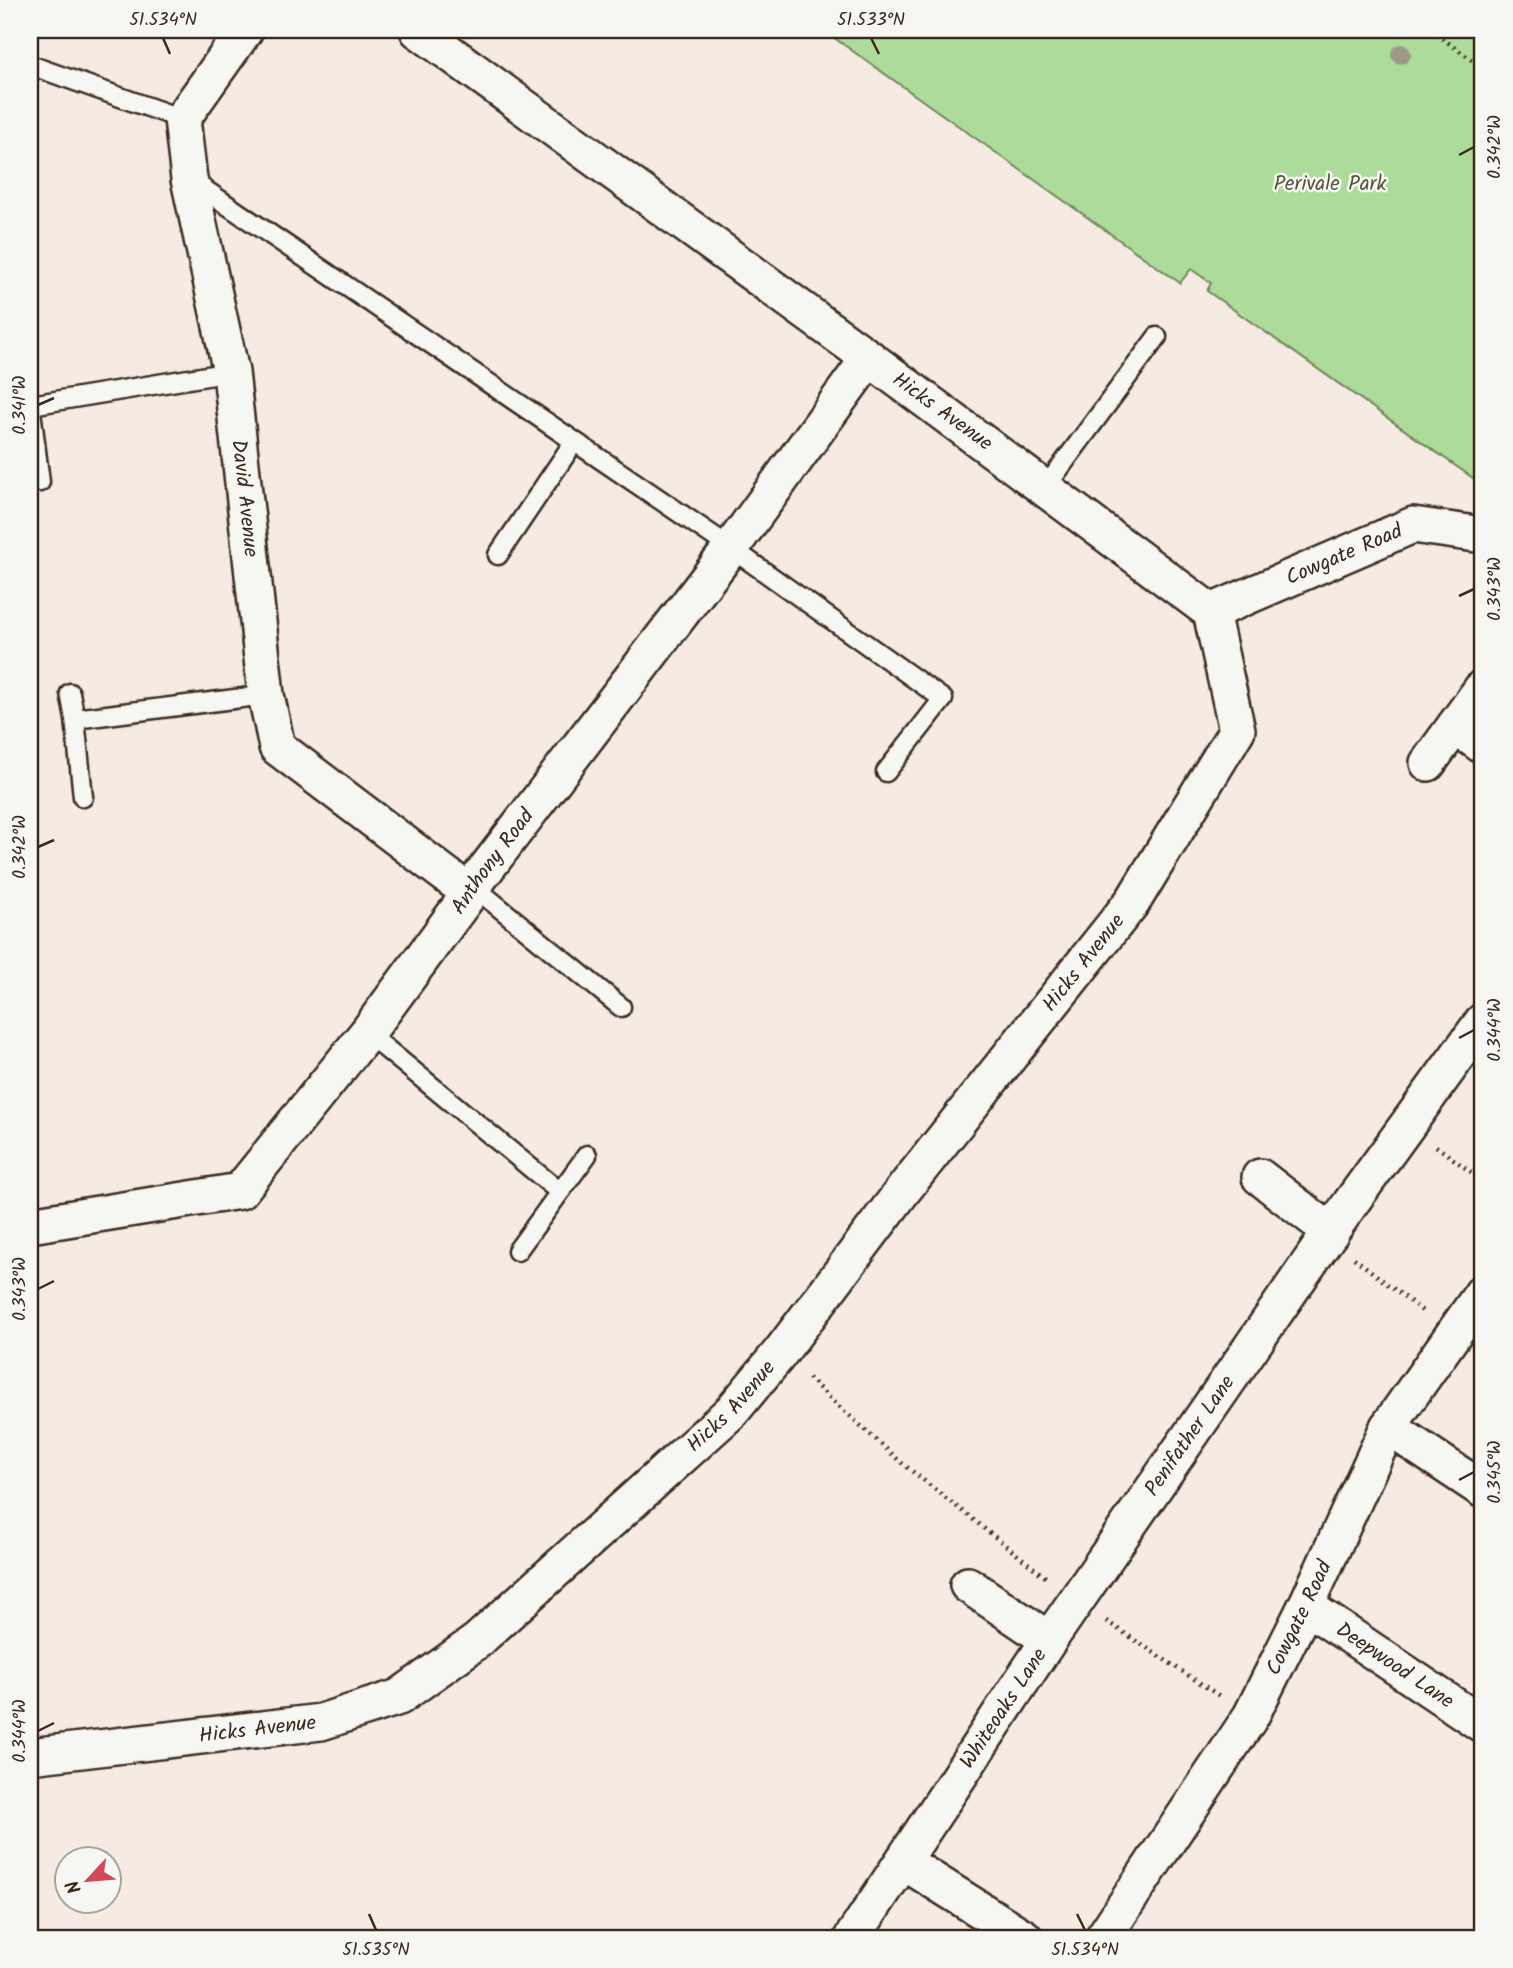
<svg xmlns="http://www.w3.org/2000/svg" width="1513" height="1968" font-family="Kalam,sans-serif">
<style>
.park{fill:#acdb9a;stroke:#74825c;stroke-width:2}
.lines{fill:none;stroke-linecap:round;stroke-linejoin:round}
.lane-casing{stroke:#3b2a1e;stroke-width:23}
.street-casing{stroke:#3b2a1e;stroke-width:40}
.path{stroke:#3b2a1e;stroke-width:4.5;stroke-dasharray:2 5;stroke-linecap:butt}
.lane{stroke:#f6f6f2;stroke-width:18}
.street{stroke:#f6f6f2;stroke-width:35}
.tree{fill:#9e9987}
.ticks{fill:none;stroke:#3b2a1e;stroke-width:2.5}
.labels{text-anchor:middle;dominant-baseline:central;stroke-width:5;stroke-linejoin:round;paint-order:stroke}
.park-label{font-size:21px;fill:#57563d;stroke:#f6f6f2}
.street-label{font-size:21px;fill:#3b2a1e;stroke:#f6f6f2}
.neatline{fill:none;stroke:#3b2a1e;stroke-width:2.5}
.ticks-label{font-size:18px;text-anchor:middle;fill:#3b2a1e}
</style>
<rect width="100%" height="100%" fill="#f5ebe2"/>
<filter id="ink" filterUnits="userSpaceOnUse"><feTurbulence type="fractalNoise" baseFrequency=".0143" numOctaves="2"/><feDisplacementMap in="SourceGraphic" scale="14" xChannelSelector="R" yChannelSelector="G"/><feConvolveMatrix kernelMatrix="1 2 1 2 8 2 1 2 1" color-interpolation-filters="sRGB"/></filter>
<g filter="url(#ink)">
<path class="park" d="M823 30H1483V485L1207 291 1211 283 1191 269 1180 283Z"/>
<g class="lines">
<g class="lane-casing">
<path id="lane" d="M30 65 182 119
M192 181 731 548 943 699 886 772
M30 403 40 482
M31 405 231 372
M1045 488 1157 337
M498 555 574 442
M70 693 75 719 83 797
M75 719 266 695
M473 886 621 1007
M367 1033 560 1192
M517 1251 587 1155"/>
</g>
<g class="street-casing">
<g id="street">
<path id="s1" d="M245 30 182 119 189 179 231 372 266 695 277 747 470 893"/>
<path id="s2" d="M1211 612 1413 525 1483 535"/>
<path d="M1455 726 1483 746"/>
<path d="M1428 763 1483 687"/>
<path d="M1260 1177 1331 1232"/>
<path id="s3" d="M30 1225 240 1191 367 1033 470 893 473 886 731 548 869 358"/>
<path d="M1388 1427 1483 1490"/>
<path id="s4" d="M1306 1606 1483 1725"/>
<path id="s5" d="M1049 1640 1350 1204 1483 1021"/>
<path id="s6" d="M30 1756 321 1722 399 1697 477 1641 732 1411 780 1353 904 1189 1133 901 1237 730 1211 612 869 358 418 30"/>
<path d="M904 1862 1025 1938"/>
<path id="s7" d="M852 1938 1049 1640 968 1585"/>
<path id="s8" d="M1103 1938 1251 1716 1306 1606 1388 1427 1483 1292"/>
</g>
</g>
<path class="path" d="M1431 30 1483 68
M1436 1146 1483 1181
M1354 1258 1425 1313
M808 1378 903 1464 1048 1579
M1106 1621 1221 1697"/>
<use href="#lane" class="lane"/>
<use href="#street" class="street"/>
</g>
<circle class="tree" cx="1401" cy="54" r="10"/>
</g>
<path class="ticks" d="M163 38 170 54M871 38 879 54M1459 155 1474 147M38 405 54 398M1459 596 1474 589M38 847 54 840M1459 1038 1474 1030M38 1289 54 1281M1459 1480 1474 1472M38 1731 54 1723M369 1914 376 1930M1077 1914 1085 1930"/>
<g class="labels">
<g class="park-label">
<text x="1330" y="184">Perivale Park</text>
</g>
<g class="street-label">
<text transform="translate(942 412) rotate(36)">Hicks Avenue</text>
<text stroke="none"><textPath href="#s1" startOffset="494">David Avenue</textPath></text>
<text stroke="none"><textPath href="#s2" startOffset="145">Cowgate Road</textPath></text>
<text stroke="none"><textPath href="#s3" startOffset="628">Anthony Road</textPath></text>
<text stroke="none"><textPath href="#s6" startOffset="1384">Hicks Avenue</textPath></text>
<text stroke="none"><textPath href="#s6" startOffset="817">Hicks Avenue</textPath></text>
<text stroke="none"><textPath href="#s5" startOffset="248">Penifather Lane</textPath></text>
<text stroke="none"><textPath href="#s8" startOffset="376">Cowgate Road</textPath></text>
<text stroke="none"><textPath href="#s4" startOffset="107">Deepwood Lane</textPath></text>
<text stroke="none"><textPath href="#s7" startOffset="275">Whiteoaks Lane</textPath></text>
<text stroke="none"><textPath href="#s6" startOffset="229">Hicks Avenue</textPath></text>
</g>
</g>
<rect width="1513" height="1968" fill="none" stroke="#f6f6f2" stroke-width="77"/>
<g transform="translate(88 1880) rotate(244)"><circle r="33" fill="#f6f6f2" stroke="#aba49d" stroke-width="2"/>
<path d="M0-5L12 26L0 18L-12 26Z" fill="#d1495b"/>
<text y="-10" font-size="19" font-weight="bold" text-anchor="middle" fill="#3b2a1e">N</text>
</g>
<rect x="38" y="38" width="1436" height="1892" class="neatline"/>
<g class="ticks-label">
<text x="163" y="25">51.534°N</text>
<text x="871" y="25">51.533°N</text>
<text transform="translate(1494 147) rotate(-90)" y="6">0.342°W</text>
<text transform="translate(19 405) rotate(-90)" y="6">0.341°W</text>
<text transform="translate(1494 589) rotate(-90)" y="6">0.343°W</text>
<text transform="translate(19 847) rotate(-90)" y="6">0.342°W</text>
<text transform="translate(1494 1030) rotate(-90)" y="6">0.344°W</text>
<text transform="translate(19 1289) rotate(-90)" y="6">0.343°W</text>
<text transform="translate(1494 1472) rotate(-90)" y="6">0.345°W</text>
<text transform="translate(19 1731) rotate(-90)" y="6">0.344°W</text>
<text x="376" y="1955">51.535°N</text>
<text x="1085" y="1955">51.534°N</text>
</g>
</svg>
